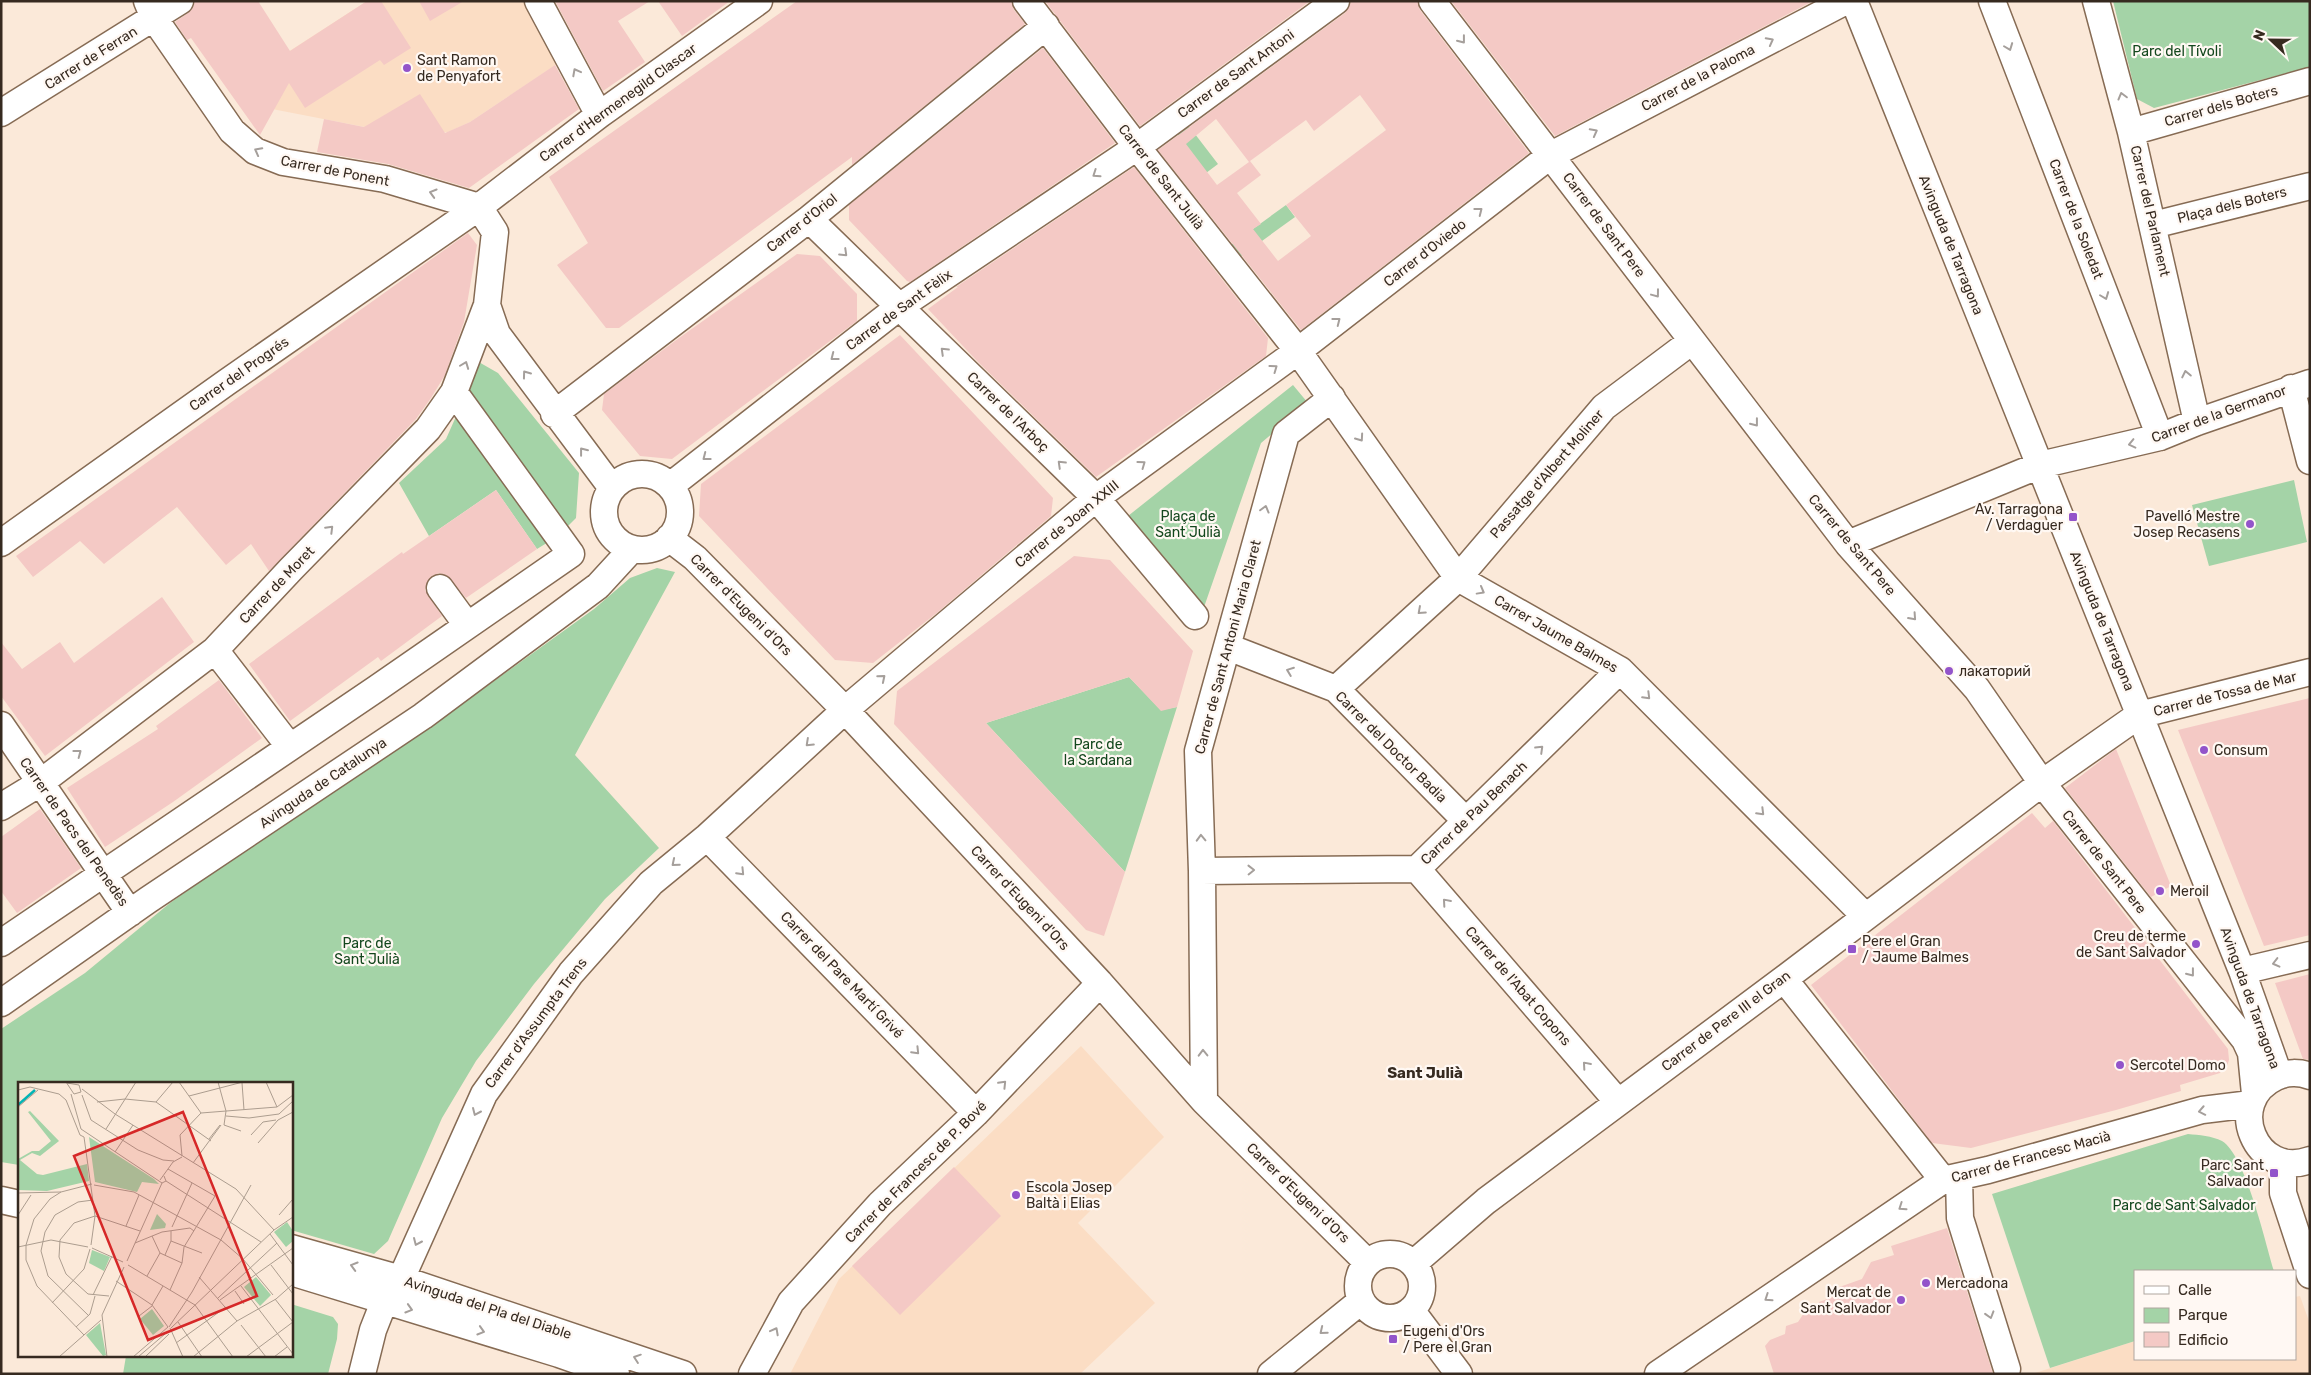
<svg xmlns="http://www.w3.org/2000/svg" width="2311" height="1375" font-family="Rubik,sans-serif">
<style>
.built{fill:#fbddc4}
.green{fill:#a4d3a7}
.building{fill:#f4c9c5;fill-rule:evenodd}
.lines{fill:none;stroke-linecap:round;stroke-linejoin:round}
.minor-casing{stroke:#866b54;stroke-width:29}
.minor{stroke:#fff;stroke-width:26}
.oneway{stroke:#a59f9b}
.poi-dot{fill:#9354ca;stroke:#fff8f3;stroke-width:2}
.labels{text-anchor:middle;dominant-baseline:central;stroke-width:4.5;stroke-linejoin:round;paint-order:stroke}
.park-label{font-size:14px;fill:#13471d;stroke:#fff8f3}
.street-label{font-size:14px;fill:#362a20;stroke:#fff8f3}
.poi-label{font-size:14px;fill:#362a20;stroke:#fff8f3;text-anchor:start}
.neighbourhood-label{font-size:15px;font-weight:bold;fill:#362a20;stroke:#fff8f3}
.inset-river{fill:none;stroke:#04b4b5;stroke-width:2.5}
.inset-road{fill:none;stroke:#ac9d8f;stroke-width:1}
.view{fill:#d62828;fill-opacity:0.15;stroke:#d62828;stroke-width:2.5}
.inset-edge{fill:none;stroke:#362a20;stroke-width:2.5}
</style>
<rect width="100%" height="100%" fill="#fbe9d9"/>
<path class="built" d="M367 1H529L563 60 470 122 448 132 406 135 272 109 251 76Z
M1081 1046 1164 1137 1078 1223 1155 1303 1080 1374H790L839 1279Z
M2300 1296 2310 1324V1374H2032L2135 1341V1359H2295V1297Z"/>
<path class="green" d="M2113 1H2310V67L2154 108 2137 99Z
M1185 121 1218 164 1206 173 1174 129Z
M1286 205 1295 217 1237 259 1228 247Z
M477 361 498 373 579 473 576 518 558 536 537 549 496 490 429 536 399 483 446 439 462 403Z
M1293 385 1308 403 1261 443 1203 610 1128 516Z
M2294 480 2307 542 2209 566 2192 505Z
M657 568 675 572 575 755 659 848 605 899 534 984 476 1061 442 1118 388 1241 374 1254 291 1230V1084H19V1165L1 1162V1029L85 973 170 903 266 835 433 725 594 609 630 578Z
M1129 677 1161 710 1177 707 1125 872 986 723Z
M2188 1134C2199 1135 2212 1136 2222 1141 2246 1156 2265 1242 2274 1271H2135V1341L2050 1368 1992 1194Z
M291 1304 333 1317 338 1324 337 1339 328 1374H123L126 1356H291Z"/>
<path class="building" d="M195 1H258L290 51 367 1H381L411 48 384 65 380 60 305 108 289 83 260 135 191 38 187 40 175 22 188 13 193 8Z
M419 1H464L430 21Z
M555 1H650L618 21 645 62 603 91Z
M658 1H730L682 36Z
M797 1H1011L1014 10 1025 24 852 165V157L619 328H606L557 265 588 243 549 177Z
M1045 1H1310L1140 126Z
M1351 1H1417L1420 10 1529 153 1301 330 1158 150 1345 13 1349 7ZM1360 95 1386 130 1286 205 1311 236 1278 261 1253 229 1261 224 1237 193 1261 175 1250 161 1306 120 1314 131ZM1216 119 1249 162 1217 185 1186 144Z
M1451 1H1813L1555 136Z
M1043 48 1115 143 910 282 907 281 849 220V205Z
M555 65 579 109 469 188 388 164 317 152 324 119 364 127 420 94 445 133 470 122Z
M1134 167 1268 338 1266 356 1096 477 978 362 928 309 958 287H956Z
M468 233 477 245 464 322 445 375 431 398 416 419 269 571 251 544 226 565 177 507 104 564 80 541 33 577 16 556Z
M797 254 820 256 857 294V321L672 459 640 456 602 410 604 394 679 338Z
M900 335 1053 498 1051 516 938 612 873 663 835 660 699 516 701 484Z
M496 490 537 549 466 598 446 575 439 573 432 576 427 582 425 590 442 616 381 661 378 657 290 721 249 664 402 552 403 554Z
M1074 556 1110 560 1193 651 1177 707 1161 711 1129 677 986 723 1125 872 1104 936 1086 930 894 724 897 691Z
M162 597 194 642 45 756 1 696V642L22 669 60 642 74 663Z
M219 680 262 738 173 802 105 847 67 788 158 729 156 726Z
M2310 698V935L2264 946 2178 730Z
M2116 749 2171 886 2151 897 2065 788Z
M40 809 81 868 17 913 1 891V837Z
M2032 813 2045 828 2053 821 2228 1049 2229 1060 2227 1066 2222 1068 2220 1073 2180 1085 2181 1091 2116 1110 1971 1148 1932 1143 1811 985Z
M2310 974V1060L2303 1059 2275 983Z
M954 1167 1001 1216 900 1315 852 1266Z
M1947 1228 1993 1374H1774L1765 1346 1770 1340 1785 1334 1786 1326 1798 1322 1804 1313 1815 1309 1819 1302 1833 1297 1831 1290 1862 1279 1871 1262 1894 1255 1891 1246Z"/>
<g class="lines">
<g class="minor-casing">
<path id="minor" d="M147 1 154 18 232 131 255 151 283 162 385 179 479 207
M538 1 599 115
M1026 1 1137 147 1298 351 1458 578 1620 670 1865 916
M1432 1 1848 544 1977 689 2042 783 2245 1040 2251 1053 2255 1094
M1854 1 2242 971 2279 1075
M1992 1 2160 437
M2096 1 2131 132 2197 422
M1 113 180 1
M2131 132 2310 81
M479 207 495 232 487 305 497 334 612 488
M809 219 1096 498 1195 616
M2153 225 2310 186
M2291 388 2310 461
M554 414 809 219 1046 26
M604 512a38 38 0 1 1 76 0a38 38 0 1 1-76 0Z
M670 486 899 307 1137 147 1336 1
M669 538 695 558 845 710 1100 983 1204 1101 1367 1262
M1 543 227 382 479 207 599 115 759 1
M1848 544 2040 465 2160 437 2197 422 2310 383
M440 588 467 625
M1228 647 1336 689 1466 821
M215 650 289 746
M1336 689 1458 578 1604 407 1692 341
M1 725 130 913
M1 807 40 783 215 650 291 569 428 429 454 392 487 305
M707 837 976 1113
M1417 869 1618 1102
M1202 871 1417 869 1620 670
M1 943 376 689 571 554 454 392
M2242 971 2310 955
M1784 979 1943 1180
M1 1003 148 900 423 716 598 586 632 549
M2310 1076C2300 1072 2286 1072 2276 1077 2223 1102 2256 1180 2310 1160
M1204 1101 1202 871 1198 751 1286 434 1332 398
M2283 1162V1193L2310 1275
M1959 1177 1960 1218 2007 1369
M1 1200 19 1204
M291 1248 401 1279 683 1374
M1358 1286a32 32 0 1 1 64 0a32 32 0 1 1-64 0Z
M1414 1263 1486 1201 1784 979 2042 783 2139 715 2310 672
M291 1272 559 1354 616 1374
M401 1279 484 1094 571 973 651 883 707 837 845 710 1096 498 1298 351 1551 155 1846 1
M1411 1310 1459 1374
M362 1374 373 1330 384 1302
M752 1374 791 1302 880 1204 976 1113 1100 983
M1271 1374 1361 1301
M1658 1374 1943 1180 1988 1170 2202 1110 2251 1104"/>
</g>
<use href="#minor" class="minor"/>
</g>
<defs><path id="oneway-chevron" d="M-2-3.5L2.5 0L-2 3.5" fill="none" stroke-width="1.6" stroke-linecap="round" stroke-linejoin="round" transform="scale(1.25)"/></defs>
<g class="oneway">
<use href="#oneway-chevron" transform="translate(1462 40) rotate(52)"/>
<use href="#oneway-chevron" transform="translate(1770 41) rotate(-28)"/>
<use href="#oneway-chevron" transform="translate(2009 47) rotate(69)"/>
<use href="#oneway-chevron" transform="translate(576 72) rotate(-118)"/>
<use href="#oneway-chevron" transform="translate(2122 96) rotate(-105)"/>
<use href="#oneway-chevron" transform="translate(1594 132) rotate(-28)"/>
<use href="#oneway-chevron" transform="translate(258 151) rotate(-152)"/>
<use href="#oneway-chevron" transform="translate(1096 174) rotate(146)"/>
<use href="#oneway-chevron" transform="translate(433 193) rotate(-164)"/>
<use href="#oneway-chevron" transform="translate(1479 211) rotate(-38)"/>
<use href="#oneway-chevron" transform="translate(844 253) rotate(44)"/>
<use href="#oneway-chevron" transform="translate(1656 294) rotate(53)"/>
<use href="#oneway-chevron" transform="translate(2105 296) rotate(69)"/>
<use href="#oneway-chevron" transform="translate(1337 321) rotate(-38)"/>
<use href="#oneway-chevron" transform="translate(944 351) rotate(-136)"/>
<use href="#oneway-chevron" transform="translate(834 357) rotate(142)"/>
<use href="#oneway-chevron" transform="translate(465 365) rotate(-69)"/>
<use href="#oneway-chevron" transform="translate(1274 368) rotate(-36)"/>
<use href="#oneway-chevron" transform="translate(526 374) rotate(-126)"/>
<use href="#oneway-chevron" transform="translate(2186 374) rotate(-102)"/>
<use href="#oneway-chevron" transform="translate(1755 423) rotate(52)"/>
<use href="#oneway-chevron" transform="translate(1360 438) rotate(55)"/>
<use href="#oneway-chevron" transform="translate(2132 444) rotate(167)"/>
<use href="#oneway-chevron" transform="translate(583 451) rotate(-128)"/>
<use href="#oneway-chevron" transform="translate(706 457) rotate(142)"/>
<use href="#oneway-chevron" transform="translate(1061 464) rotate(-136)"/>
<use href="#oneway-chevron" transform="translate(1142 464) rotate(-36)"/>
<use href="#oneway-chevron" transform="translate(1265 509) rotate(-75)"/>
<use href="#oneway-chevron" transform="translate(330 529) rotate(-45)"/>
<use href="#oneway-chevron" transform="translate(1481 591) rotate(29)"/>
<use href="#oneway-chevron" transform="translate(1421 611) rotate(138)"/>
<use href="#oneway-chevron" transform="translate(1913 617) rotate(48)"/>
<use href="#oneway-chevron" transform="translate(1290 671) rotate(-159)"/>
<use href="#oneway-chevron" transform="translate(882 678) rotate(-40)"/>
<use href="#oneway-chevron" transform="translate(1647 696) rotate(45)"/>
<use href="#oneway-chevron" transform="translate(809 743) rotate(137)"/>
<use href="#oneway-chevron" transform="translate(1540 749) rotate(-44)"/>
<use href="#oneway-chevron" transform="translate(78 753) rotate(-37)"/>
<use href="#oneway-chevron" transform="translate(1761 812) rotate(45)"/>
<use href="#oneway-chevron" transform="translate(1201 838) rotate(-92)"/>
<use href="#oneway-chevron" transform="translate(675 863) rotate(140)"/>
<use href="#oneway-chevron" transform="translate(1251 870) rotate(-1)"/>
<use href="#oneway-chevron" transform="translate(741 872) rotate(46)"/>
<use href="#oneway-chevron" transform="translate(1446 902) rotate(-131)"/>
<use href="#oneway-chevron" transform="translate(2276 963) rotate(166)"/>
<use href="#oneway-chevron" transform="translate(2191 973) rotate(52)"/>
<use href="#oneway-chevron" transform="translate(916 1051) rotate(46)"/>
<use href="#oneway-chevron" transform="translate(1203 1053) rotate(-91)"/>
<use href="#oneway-chevron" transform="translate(1586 1065) rotate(-131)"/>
<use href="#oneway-chevron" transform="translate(1003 1084) rotate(-46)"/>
<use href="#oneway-chevron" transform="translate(2202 1111) rotate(169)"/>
<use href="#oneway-chevron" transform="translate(476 1112) rotate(114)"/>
<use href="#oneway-chevron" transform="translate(1902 1207) rotate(146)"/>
<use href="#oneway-chevron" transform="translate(417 1242) rotate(114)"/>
<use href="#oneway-chevron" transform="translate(354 1266) rotate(-164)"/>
<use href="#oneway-chevron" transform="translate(1768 1298) rotate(146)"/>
<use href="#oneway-chevron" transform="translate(409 1309) rotate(17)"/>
<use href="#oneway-chevron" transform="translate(1990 1315) rotate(73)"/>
<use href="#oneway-chevron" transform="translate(481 1331) rotate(17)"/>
<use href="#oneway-chevron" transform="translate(775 1331) rotate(-62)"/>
<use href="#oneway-chevron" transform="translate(1323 1331) rotate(141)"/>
<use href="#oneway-chevron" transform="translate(637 1358) rotate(-161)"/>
</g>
<g class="poi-dot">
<circle cx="407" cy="68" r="5"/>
<rect x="2068" y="512" width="10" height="10" rx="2.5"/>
<circle cx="2250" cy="524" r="5"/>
<circle cx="1949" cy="671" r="5"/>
<circle cx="2204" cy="750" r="5"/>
<circle cx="2160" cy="891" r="5"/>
<circle cx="2196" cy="944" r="5"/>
<rect x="1847" y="944" width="10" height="10" rx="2.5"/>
<circle cx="2120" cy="1065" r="5"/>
<rect x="2269" y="1168" width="10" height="10" rx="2.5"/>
<circle cx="1016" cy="1195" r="5"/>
<circle cx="1926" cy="1283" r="5"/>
<circle cx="1901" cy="1300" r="5"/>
<rect x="1388" y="1334" width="10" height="10" rx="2.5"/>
</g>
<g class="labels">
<g class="park-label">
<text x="2177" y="51">Parc del Tívoli</text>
<text x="1188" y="516">Plaça de<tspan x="1188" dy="16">Sant Julià</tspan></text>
<text x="1098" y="744">Parc de<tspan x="1098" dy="16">la Sardana</tspan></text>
<text x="367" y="943">Parc de<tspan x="367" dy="16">Sant Julià</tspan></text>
<text x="2184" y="1205">Parc de Sant Salvador</text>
</g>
<g class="street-label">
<text transform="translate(91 58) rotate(-32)">Carrer de Ferran</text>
<text transform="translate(1236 74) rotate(-36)">Carrer de Sant Antoni</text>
<text transform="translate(1698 78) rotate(-28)">Carrer de la Paloma</text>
<text transform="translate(618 103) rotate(-36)">Carrer d'Hermenegild Clascar</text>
<text transform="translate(2221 106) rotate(-16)">Carrer dels Boters</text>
<text transform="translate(335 171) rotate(11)">Carrer de Ponent</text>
<text transform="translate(1161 177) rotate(52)">Carrer de Sant Julià</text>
<text transform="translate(2232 205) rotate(-14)">Plaça dels Boters</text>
<text transform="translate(2150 211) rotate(77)">Carrer del Parlament</text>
<text transform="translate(2076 219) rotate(69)">Carrer de la Soledat</text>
<text transform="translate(802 223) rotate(-38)">Carrer d'Oriol</text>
<text transform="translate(1604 225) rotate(53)">Carrer de Sant Pere</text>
<text transform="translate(1951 245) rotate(68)">Avinguda de Tarragona</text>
<text transform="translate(1425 253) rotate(-38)">Carrer d'Oviedo</text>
<text transform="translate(899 310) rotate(-36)">Carrer de Sant Fèlix</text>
<text transform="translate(239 374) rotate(-35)">Carrer del Progrés</text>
<text transform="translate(1008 412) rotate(44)">Carrer de l'Arboç</text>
<text transform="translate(2219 414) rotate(-20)">Carrer de la Germanor</text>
<text transform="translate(1547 474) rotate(-49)">Passatge d'Albert Moliner</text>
<text transform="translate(1067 524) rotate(-39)">Carrer de Joan XXIII</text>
<text transform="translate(1852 545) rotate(50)">Carrer de Sant Pere</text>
<text transform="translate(277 585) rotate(-46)">Carrer de Moret</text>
<text transform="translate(741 605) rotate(45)">Carrer d'Eugeni d'Ors</text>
<text transform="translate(2102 621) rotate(68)">Avinguda de Tarragona</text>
<text transform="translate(1556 634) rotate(30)">Carrer Jaume Balmes</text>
<text transform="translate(1228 647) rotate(-75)">Carrer de Sant Antoni Maria Claret</text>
<text transform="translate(2225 694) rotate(-14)">Carrer de Tossa de Mar</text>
<text transform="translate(1391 747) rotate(45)">Carrer del Doctor Badia</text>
<text transform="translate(323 783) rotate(-34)">Avinguda de Catalunya</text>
<text transform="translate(1474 813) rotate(-44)">Carrer de Pau Benach</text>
<text transform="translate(74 832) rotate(55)">Carrer de Pacs del Penedès</text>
<text transform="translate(2104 862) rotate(52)">Carrer de Sant Pere</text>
<text transform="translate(1020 898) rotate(47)">Carrer d'Eugeni d'Ors</text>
<text transform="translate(842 975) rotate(46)">Carrer del Pare Martí Grivé</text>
<text transform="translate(1518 986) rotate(49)">Carrer de l'Abat Copons</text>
<text transform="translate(2250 998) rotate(70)">Avinguda de Tarragona</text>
<text transform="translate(1726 1021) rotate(-37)">Carrer de Pere III el Gran</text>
<text transform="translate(536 1023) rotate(-53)">Carrer d'Assumpta Trens</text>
<text transform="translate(2031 1157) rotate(-15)">Carrer de Francesc Macià</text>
<text transform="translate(916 1172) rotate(-45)">Carrer de Francesc de P. Bové</text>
<text transform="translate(1298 1193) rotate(44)">Carrer d'Eugeni d'Ors</text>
<text transform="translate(488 1308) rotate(18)">Avinguda del Pla del Diable</text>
</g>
<g class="poi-label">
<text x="417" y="60">Sant Ramon<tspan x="417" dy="16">de Penyafort</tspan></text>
<text x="2063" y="509" text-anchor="end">Av. Tarragona<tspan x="2063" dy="16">/ Verdaguer</tspan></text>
<text x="2240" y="516" text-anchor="end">Pavelló Mestre<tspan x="2240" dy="16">Josep Recasens</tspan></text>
<text x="1959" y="671">лакаторий</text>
<text x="2214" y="750">Consum</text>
<text x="2170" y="891">Meroil</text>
<text x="2186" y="936" text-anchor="end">Creu de terme<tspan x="2186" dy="16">de Sant Salvador</tspan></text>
<text x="1862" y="941">Pere el Gran<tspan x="1862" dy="16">/ Jaume Balmes</tspan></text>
<text x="2130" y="1065">Sercotel Domo</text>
<text x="2264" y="1165" text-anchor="end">Parc Sant<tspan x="2264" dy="16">Salvador</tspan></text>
<text x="1026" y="1187">Escola Josep<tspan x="1026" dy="16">Baltà i Elias</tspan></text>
<text x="1936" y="1283">Mercadona</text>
<text x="1891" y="1292" text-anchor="end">Mercat de<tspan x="1891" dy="16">Sant Salvador</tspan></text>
<text x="1403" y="1331">Eugeni d'Ors<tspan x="1403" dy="16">/ Pere el Gran</tspan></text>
</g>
<g class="neighbourhood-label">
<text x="1425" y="1073">Sant Julià</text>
</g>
</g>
<g transform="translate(18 1082)">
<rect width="275" height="275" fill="#fbe9d9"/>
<path d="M12 29 41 59 22 74 14 71 2 78 19 92 25 93 69 82 71 99 29 109 0 108V77L14 69H21L33 59 10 30ZM71 55 136 97 141 102 124 100 119 110 77 100ZM139 132 148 142 147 146 132 148ZM269 140 275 149V159L268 165 256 150ZM74 168 92 175 86 189 71 181ZM238 195 253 213 242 224 226 205ZM134 227 146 244 135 253 122 237ZM82 241 88 273 85 274 68 253Z" fill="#a4d3a7"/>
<path class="inset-river" d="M0 23 17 8"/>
<path class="inset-road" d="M48 0 56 12 63 10 61 3 49 1M161 0 183 31M200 0 208 29 206 43M248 0 259 25M224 1 226 28M64 7 97 32 218 107 256 148M0 8 12 5 41 12 48 18 62 53 66 55M53 12 63 47M64 13 73 38 120 68 145 78 156 79M171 14 225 0M79 20 107 17 138 20 193 59M138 20 155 0M0 25 20 8M259 25 275 13M183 31 259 25M208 34 231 36 261 32 275 19M206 43 223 49M63 47 144 101M88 47 118 0M233 53 245 40 258 38M66 55 77 134 73 163M191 57 202 43M240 61 260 38 275 30M97 70 115 43M164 74 162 53 183 31M175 81 203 43M150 87 197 114 166 165 164 181 152 208M142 98 155 80 164 75M148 99 243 160M76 103 116 110 203 158 225 177 255 213M43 110 32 117 16 137 8 163V178L19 204 66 253M0 111 43 110 74 102M0 133 13 113M261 133 275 117M108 144 121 113M154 145 174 101M252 152 275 183M134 154 142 171 164 181M153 159 184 171M117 161 144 150 172 146 176 149M0 165 33 158 70 165M74 166 105 180M147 173 153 159V149M109 179 144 101 148 99 146 94M110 183 177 223 215 275M253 183 275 212M129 194 142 171M181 195 219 239M98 199 134 223 150 245M223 204 275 272M217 209 226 222M75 213 94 174M91 214 70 212 48 192 41 175 42 158 56 141 77 134 122 149M200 216 259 161M257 217 275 240M202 218 275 166M34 221 66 187 72 167M134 223 145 204M71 234 30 194 23 169 27 150 37 133 60 120 75 118M121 234 134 224M160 240 184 275M223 243 248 275M58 245 72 232 77 214M151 245 174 210 233 103M152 246 165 275M153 246 256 148 275 135M158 261 208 225M41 275 83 238M89 275 84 233 106 185M115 275 150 245M120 275 147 252M127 275 151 252M175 275 219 239 258 217 275 202M228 275 275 240M256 275 269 265"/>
<path class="view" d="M165 30 239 214 130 258 56 74Z"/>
<rect width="275" height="275" class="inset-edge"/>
</g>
<rect width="2311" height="1375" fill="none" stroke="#362a20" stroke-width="5"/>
<rect x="2134" y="1270" width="162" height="90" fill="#fff8f3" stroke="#afa69f"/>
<rect x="2144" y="1286" width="25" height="8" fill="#ffffff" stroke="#afa69f"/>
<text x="2178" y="1295" font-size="15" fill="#362a20">Calle</text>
<rect x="2144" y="1308" width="25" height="15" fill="#a4d3a7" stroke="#afa69f"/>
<text x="2178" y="1320" font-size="15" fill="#362a20">Parque</text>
<rect x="2144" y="1332" width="25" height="15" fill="#f4c9c5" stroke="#afa69f"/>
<text x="2178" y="1345" font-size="15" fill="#362a20">Edificio</text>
<g transform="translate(2271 40) rotate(292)" stroke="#fff8f3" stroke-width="4" paint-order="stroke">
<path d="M0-4L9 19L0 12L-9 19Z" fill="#362a20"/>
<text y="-8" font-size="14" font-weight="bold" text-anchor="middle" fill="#362a20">N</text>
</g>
</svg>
